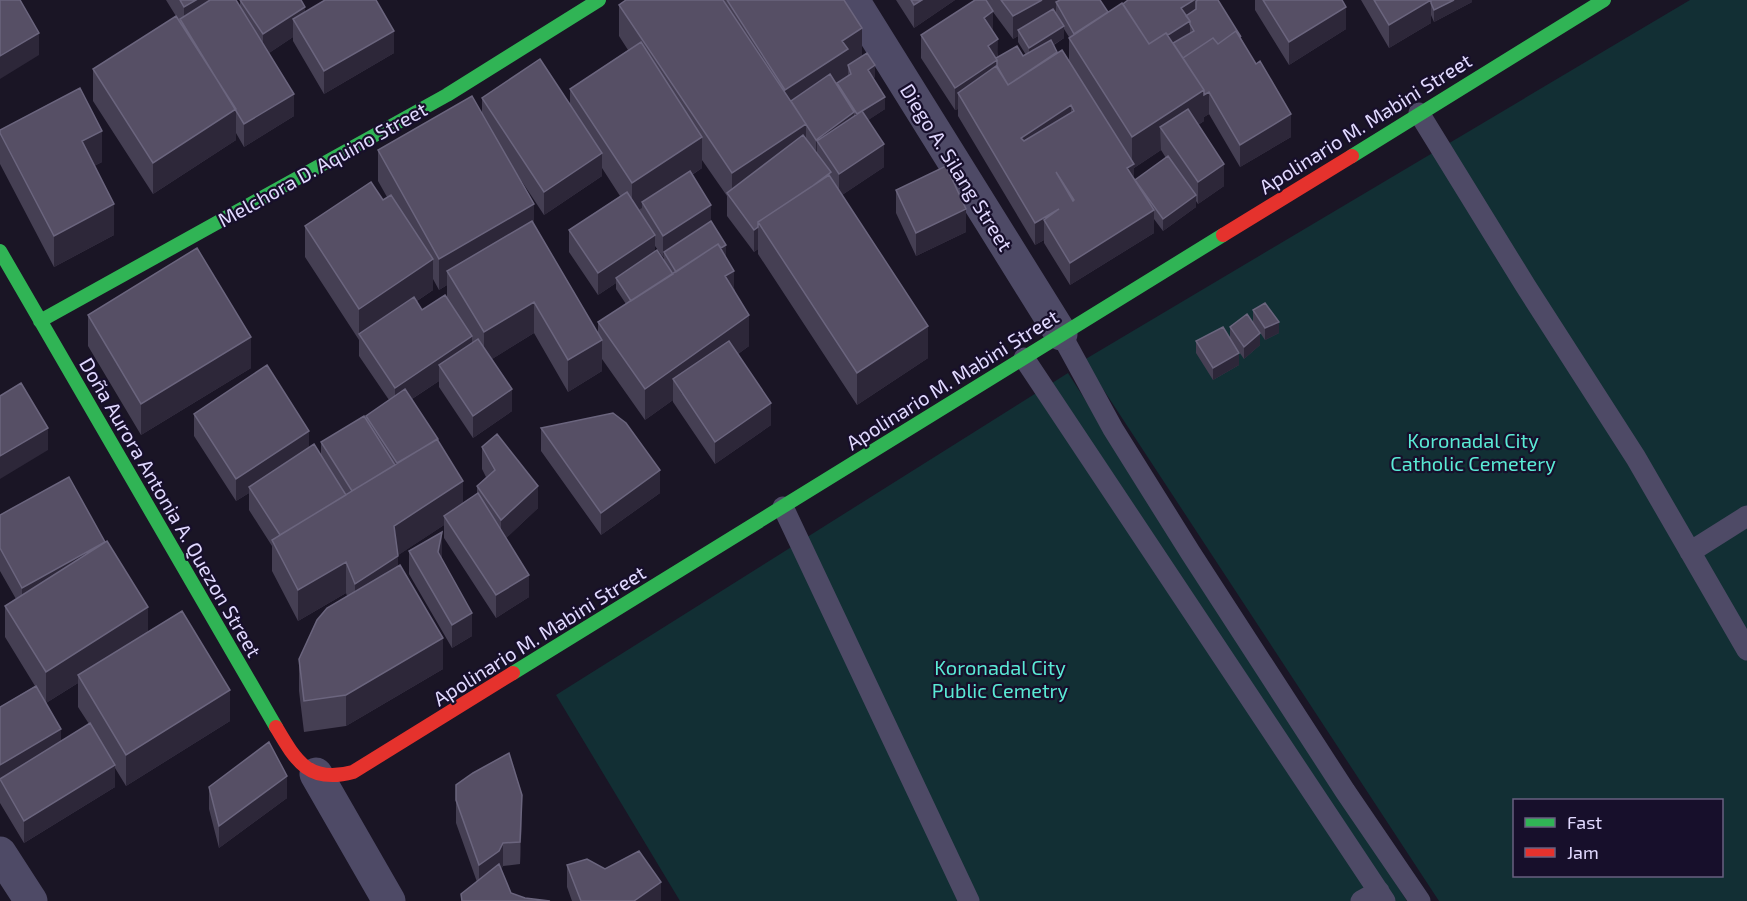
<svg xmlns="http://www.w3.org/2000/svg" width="1747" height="901" font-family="'Exo 2',sans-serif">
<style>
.green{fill:#122f34;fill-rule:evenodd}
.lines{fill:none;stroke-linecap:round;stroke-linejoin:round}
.lane{stroke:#4e4a66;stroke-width:21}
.street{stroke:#4e4a66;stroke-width:33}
.fast{stroke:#30b455;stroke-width:14}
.jam{stroke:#e5322d;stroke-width:14}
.wall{fill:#453f53;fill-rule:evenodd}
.shaded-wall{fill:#2d2739}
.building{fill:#564f65;stroke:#6b657e;stroke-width:1.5;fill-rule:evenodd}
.labels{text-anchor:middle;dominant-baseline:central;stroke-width:4.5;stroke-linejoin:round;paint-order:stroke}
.street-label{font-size:20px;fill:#e1d9ff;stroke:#170f2b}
.park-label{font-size:20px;fill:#5aead5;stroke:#170f2b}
</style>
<rect width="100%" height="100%" fill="#1a1525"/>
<path class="green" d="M1690 0H1747V901H1439L1084 360ZM1514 800H1722V876H1514Z
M1068 373 1407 901H680L556 695Z"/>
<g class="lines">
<path class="lane" d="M1419 113 1525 285 1636 458 1747 650
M1061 334 1113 429 1190 552 1345 791 1420 901
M1024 358 1385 901
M783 507 969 901
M1690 552 1747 516
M1361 901 1379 891"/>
<path class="street" d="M853 0 1061 334
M316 774 389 901
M0 853 31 901"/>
<path class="fast" d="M1352 156 1604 0
M0 251 276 727
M40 321 447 95 599 0
M513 673 1223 235"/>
<path class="jam" d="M1223 235 1352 156
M276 727C296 761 309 784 353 772L513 673"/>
</g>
<path class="wall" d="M166 0H236L240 6V0L305 12 394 53 324 94 293 41V37L269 53 294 116 244 147 236 133V140L153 194 93 101V69L179 21Z
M626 0H844L862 56 875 77 873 78 885 109 868 120 884 167 842 195 928 358 857 405 758 254V249L754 252 727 216V196L702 160V168L692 175 726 257 749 346 738 354 771 425 715 464 673 402V400L645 420 602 359V371L568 392 534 333 492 359 512 411 473 438 439 387V381L412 399 438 440 463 503 477 494V486L486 477 482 469V447L538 508 506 538 529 597 496 618 444 538V525L398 555V566L443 669 346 726 304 732 299 691V659L347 596 346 593 298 621 272 571V546L249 510V493L236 501 194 436V414L309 447 321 456V442L366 419V416L389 400 359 356V340L305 257V226L383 200 387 197 378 181V150L482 113V98L570 105V89L628 50 619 36V5ZM602 168 620 196 569 230V252L598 295 616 283V289L626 304 598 322V333L534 224 515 171 544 215 602 176ZM655 246 664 258V260L655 251ZM433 279 439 290 447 285V299L422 310 417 301 433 290Z
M896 0H955L914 28Z
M975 0H1100L1108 12 1123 4 1196 0V1L1241 38 1291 137 1240 167 1209 114 1204 117V121L1198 125 1224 186 1198 204 1196 201V207L1163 231 1154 219V233L1070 285 1044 243V240L1035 245 958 116V109L955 110 921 58V35ZM993 12 1013 39 1018 36V42L1026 55 1023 56 998 57 993 31ZM1064 29 1069 37V61L1057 52 1054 45 1064 38ZM1161 150 1166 158 1135 180 1134 177V168Z
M1255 0H1342L1346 29 1289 65 1255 10Z
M1361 0H1472V2L1434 22 1431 15V23L1389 48Z
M0 130 102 162 94 166 114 235 54 267 0 164Z
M896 190 966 232 916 256 896 213Z
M1253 310 1279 333 1265 340 1253 322Z
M88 315 251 368 141 435 88 346Z
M1230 327 1260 345 1244 359 1230 339Z
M1196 341 1239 365 1213 380 1196 353Z
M541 428 660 493 601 535 541 451Z
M0 515 148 631 230 721 126 786 115 768V787L24 843 0 803V707L35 686 5 637V606L16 599 0 571ZM78 683V707L89 724 61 741 46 703Z
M409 551 442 555 441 559 472 636 452 648 409 574Z
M456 785 522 817 520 864 503 866 501 869 511 893 525 898 550 901H461V894L477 882 456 823Z
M209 787 287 798 219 848 209 809Z
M567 865 661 901H572L567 887Z"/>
<path class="shaded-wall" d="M196 0H231L184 26V7Z
M922 0H955L914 28V5Z
M1042 0H1082L1056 2V14L1018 30V36L1013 39V16Z
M1194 0H1196V21L1190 25V44L1149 69 1181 8Z
M1431 0V23L1389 48V25Z
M1454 0H1472V2L1434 22V10Z
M305 7V29L293 19V37L263 57V34Z
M1346 7V29L1289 65V42Z
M993 11V34L984 18Z
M1064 26V38L1029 60V48Z
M862 28V59L848 65V81L837 83V88L785 121V90L842 41Z
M394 31V53L324 94V71Z
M39 33V55L0 79V56Z
M998 39 997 83 958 93V109L955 110V88L988 46Z
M875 65V77L868 82V70Z
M1204 90 1209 92V114L1204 117V121L1171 143 1160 127 1161 150 1134 168V186L1127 168 1132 164V137Z
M294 94V116L244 147V124Z
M885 97V109L858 127V115Z
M1071 105V128L1021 160V138Z
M236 109V140L153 194V163Z
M854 112V135L817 141V162L816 163V140Z
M1291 114V137L1240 167V145Z
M806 124V155L732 201V173Z
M102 131V162L82 172V141Z
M702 137V168L644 206 642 202V208L632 214V183Z
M884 144V167L839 197V174Z
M602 153V176L544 215V192Z
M1224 164V186L1198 204V182Z
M1196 195V207L1163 231V219Z
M114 204V235L54 267V236Z
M534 204V235L447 271V285L439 290V259Z
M711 205V227L664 252 663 258V236Z
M966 209V232L916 256V233Z
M1059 209 1044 220V240L1035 245V223Z
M1154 210V233L1070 285V263Z
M758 227V249L754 252V230Z
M655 235V257L616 278V283L598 295V273Z
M726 245V257L679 276Z
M433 259V290L362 338 359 334V309Z
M734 271V302L725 276Z
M534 302V333L484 364V332Z
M749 315V346L682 394 673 379V400L645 420V389Z
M1279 322V333L1265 340V328Z
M928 326V358L857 405V373Z
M1260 333V345L1244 359V347Z
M472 336V358L439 365V381L395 410V388Z
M251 337V368L141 435V404Z
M602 340V371L568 392V360Z
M1239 353V365L1213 380V368Z
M512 389V411L473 438V416Z
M771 403V425L715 464V442Z
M48 428V450L0 479V456Z
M309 431V453L249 487V493L236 501V479Z
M660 470V493L601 535V513Z
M463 481V513L444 516V525L394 558V526Z
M538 486V508L501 543V520Z
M442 532V555L438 575V552Z
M105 542 22 610V588Z
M398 556V587L355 616V584Z
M346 562V593L298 621V590Z
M529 575V597L496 618V595Z
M148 607V638L78 675V683L46 703V672Z
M472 613V636L452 648V625Z
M443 638V669L346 726V695Z
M230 690V721L126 786V755Z
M61 729V752L0 781V765Z
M115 765V787L24 843V821Z
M287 776V798L219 848V826Z
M522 795V817L520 864V842Z
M503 843V866L499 874 479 887V865Z
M661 882V901H634Z"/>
<path class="building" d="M0 0H20L39 33 0 56Z
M180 0H196L184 7Z
M210 0H236L294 94 244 124 180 19Z
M240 0H301L305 7 263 34Z
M325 0H376L394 31 324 71 293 19Z
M626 0H723L806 124 732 173 619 5Z
M727 0H844L862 28 842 41 848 49 785 90Z
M911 0H922L914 5Z
M975 0H986L993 11 984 18 998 39 988 46 997 60 955 88 921 35Z
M1001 0H1042L1013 16Z
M1060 0H1100L1108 12 1074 34 1056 2Z
M1128 0H1194L1181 8 1190 21 1168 35 1166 33 1149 44 1123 4Z
M1198 0H1218L1241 37 1236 31 1218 44 1213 38 1183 58 1173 43 1194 31 1190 24V21L1186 16 1196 9V1Z
M1263 0H1342L1346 7 1289 42Z
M1374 0H1431L1389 25Z
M1431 0H1454L1434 10 1431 3Z
M1122 3 1149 44 1166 33 1204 90 1132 137 1069 38Z
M1053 9 1064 26 1029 48 1018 30Z
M176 16 236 109 153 163 93 69Z
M1236 31 1256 64 1260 61 1291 114 1240 145 1209 92 1204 95V90L1183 58 1213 38 1218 44Z
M1051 40 1057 52 1008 85 997 66V60L996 58 1017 46 1023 56Z
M641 42 702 137 632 183 570 89Z
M1062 50 1134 164 1127 168 1154 210 1070 263 1044 220 1059 209 1035 223 958 93 996 66 1008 85ZM1071 105 1074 111 1024 141 1021 138ZM1056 172 1074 200 1073 201Z
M867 53 875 65 868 70 885 97 857 114 837 83 851 74 848 65Z
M540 59 602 153 544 192 482 98Z
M830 74 854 112 816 140 791 101Z
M80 88 102 131 82 141 114 204 54 236 0 133V130Z
M472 96 534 204 439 259 378 150Z
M1188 109 1224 164 1198 182 1160 127Z
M862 111 884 144 839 174 817 141Z
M803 135 831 172 811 187 758 222V227L754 230 727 193Z
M1168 156 1196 195 1163 219 1135 180Z
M946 166 966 209 916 233 896 190Z
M690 171 711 205 663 236 642 202Z
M829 175 928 326 857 373 758 222Z
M371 182 383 200 391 195 433 259 359 309 305 226Z
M627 192 655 235 598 273 569 230Z
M532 221 602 340 568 360 534 302 484 332 447 271Z
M711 221 726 245 721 248 718 244 676 272 664 252Z
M718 244 734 271 725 276 749 315 645 389 598 322Z
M197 248 251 337 141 404 88 315Z
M657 250 673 274 631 301 616 278Z
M445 295 472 336 395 388 359 334 414 297 422 310Z
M1265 303 1279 322 1265 328 1253 310Z
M1247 314 1260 333 1244 347 1230 327Z
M1223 327 1239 353 1213 368 1196 341Z
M478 339 512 389 473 416 439 365Z
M729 341 771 403 715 442 673 379Z
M267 365 309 431 236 479 194 414Z
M21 383 48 428 0 456V396Z
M405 389 438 439 397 463 366 416Z
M613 413 626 423 660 470 601 513 541 428Z
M364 416 395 465 352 491 321 442Z
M497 434 538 486 501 520 477 486 495 470 482 447Z
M437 439 463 481 394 526 398 556 355 584 346 562 298 590 272 540Z
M314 444 346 495 280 535 249 487Z
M69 477 105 542 22 588 0 548V515Z
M478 493 529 575 496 595 444 516Z
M442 532 438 552 472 613 452 625 409 551Z
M107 541 148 607 46 672 5 606Z
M400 565 443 638 346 695 304 701 299 659 317 620 327 608Z
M182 611 230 690 126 755 78 675Z
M36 686 61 729 0 765V707Z
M90 723 115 765 24 821 0 779Z
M269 742 287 776 219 826 209 787Z
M509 753 522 795 520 842 503 843 499 851 479 865 456 800V785L473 773Z
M639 851 661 882 634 901H581L567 865 587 859 605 869Z
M499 864 511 893 525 898 550 901H462L461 894Z"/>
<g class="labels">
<g class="street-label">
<text transform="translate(1365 123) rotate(-32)">Apolinario M. Mabini Street</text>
<text transform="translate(322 164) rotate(-29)">Melchora D. Aquino Street</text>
<text transform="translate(957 167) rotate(58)">Diego A. Silang Street</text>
<text transform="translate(952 379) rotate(-32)">Apolinario M. Mabini Street</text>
<text transform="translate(171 507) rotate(60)">Doña Aurora Antonia A. Quezon Street</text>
<text transform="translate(539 635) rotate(-32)">Apolinario M. Mabini Street</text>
</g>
<g class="park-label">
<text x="1473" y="440">Koronadal City<tspan x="1473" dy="23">Catholic Cemetery</tspan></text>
<text x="1000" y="667">Koronadal City<tspan x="1000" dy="23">Public Cemetry</tspan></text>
</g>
</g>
<rect x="1513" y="799" width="210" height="78" fill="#170f2b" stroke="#686080" stroke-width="1.5"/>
<rect x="1525" y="818" width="30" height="9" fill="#30b455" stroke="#686080" stroke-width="1.5"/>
<text x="1567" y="829" font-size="18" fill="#e1d9ff">Fast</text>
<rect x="1525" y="848" width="30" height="9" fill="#e5322d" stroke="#686080" stroke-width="1.5"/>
<text x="1567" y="859" font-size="18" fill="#e1d9ff">Jam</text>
</svg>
